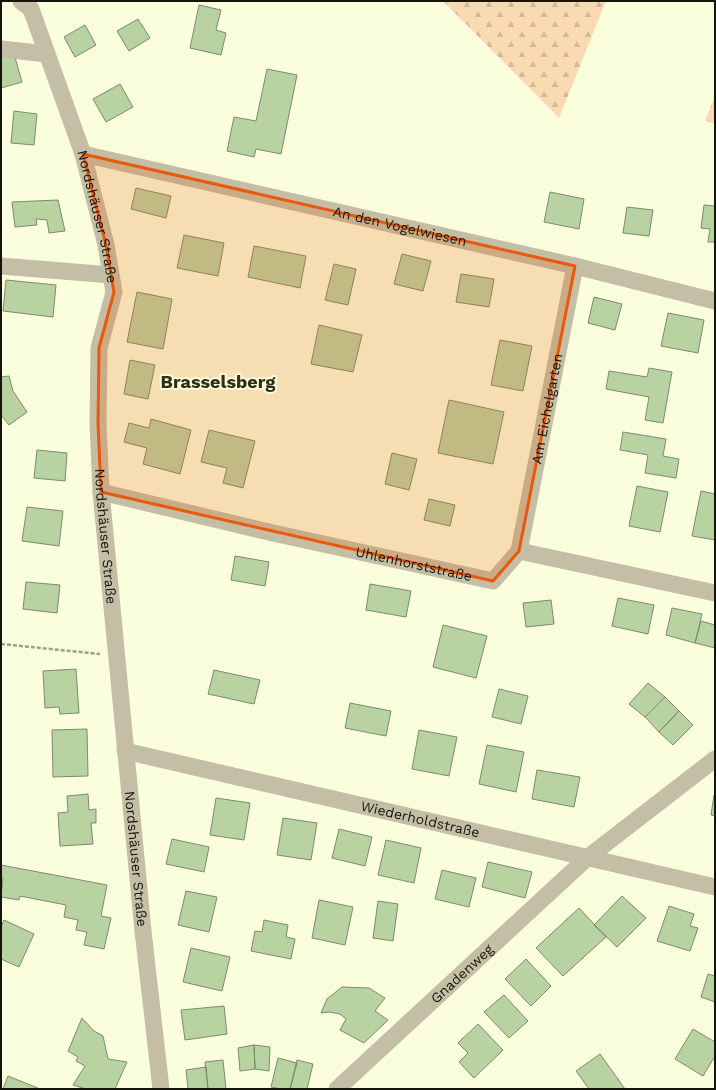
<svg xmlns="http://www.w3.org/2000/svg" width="716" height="1090" font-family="'Work Sans',sans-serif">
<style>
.forest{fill:url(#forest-firs)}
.building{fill:#b8d3a1;stroke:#7b8b6e}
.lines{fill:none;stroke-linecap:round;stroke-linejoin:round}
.path{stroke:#9ea188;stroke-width:2.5;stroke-dasharray:4 2;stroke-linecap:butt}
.minor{stroke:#c5bea6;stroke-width:17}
.marked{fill:#e8590c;fill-opacity:0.2;stroke:#e8590c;stroke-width:3;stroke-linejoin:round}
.labels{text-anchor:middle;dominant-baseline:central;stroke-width:4;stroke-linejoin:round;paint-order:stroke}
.street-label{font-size:14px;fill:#141509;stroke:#fbfedc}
.district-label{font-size:18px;font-weight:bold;fill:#2e3014;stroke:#fbfedc}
</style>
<defs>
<pattern id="forest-firs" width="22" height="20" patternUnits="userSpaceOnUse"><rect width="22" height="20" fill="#fadab1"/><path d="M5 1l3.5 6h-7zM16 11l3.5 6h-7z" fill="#d5ba97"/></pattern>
</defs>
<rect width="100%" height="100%" fill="#fbfedc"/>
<path class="forest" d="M443 1H606L559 118Z
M715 96V124L705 121Z"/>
<path class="building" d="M199 5 221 10 216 30 226 33 221 55 190 48Z
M138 19 150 38 129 51 117 31Z
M85 25 96 45 75 57 64 37Z
M14 54 22 82 1 88V58Z
M267 69 297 75 281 154 256 149 254 157 227 151 234 117 256 121Z
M120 84 133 107 106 122 93 99Z
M14 111 37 114 34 145 11 143Z
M136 188 171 196 166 218 131 209Z
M550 192 584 199 579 229 544 222Z
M58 200 65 231 49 233 47 220 36 219 37 225 15 227 12 202Z
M704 205 715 206V242H708L710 229 701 228Z
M627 207 653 210 649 236 623 233Z
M184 235 224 243 218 276 177 268Z
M254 246 306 256 300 288 248 277Z
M402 254 431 261 423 291 394 284Z
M334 264 356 269 348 305 325 300Z
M461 274 494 279 489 307 456 302Z
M6 280 56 285 53 317 3 311Z
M137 292 172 299 163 349 127 342Z
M594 297 622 304 615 330 588 323Z
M668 313 704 320 698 353 661 346Z
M319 325 362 335 353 372 311 364Z
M500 340 532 346 523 391 491 385Z
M130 360 155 365 148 399 124 394Z
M649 368 672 372 663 423 645 420 649 397 606 389 609 371 647 377Z
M9 376 13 391 27 412 9 425 1 415V377Z
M449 400 504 412 493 464 438 453Z
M151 419 191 430 180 474 143 464 147 448 124 442 129 423 149 428Z
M209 430 255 441 243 488 223 483 227 468 201 462Z
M623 432 666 439 663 456 679 459 676 478 645 473 648 455 620 450Z
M37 450 67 453 65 481 34 478Z
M392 453 417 459 409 490 385 484Z
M637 486 668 492 660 532 629 526Z
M701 491 715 494V540L692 536Z
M429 499 455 505 450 526 424 520Z
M27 507 63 511 59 546 22 541Z
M235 556 269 562 265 586 231 580Z
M26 582 60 585 57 613 23 609Z
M370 584 411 591 406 617 366 610Z
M618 598 654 605 648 634 612 626Z
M551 600 554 624 526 627 523 603Z
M672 608 702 614 695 643 666 635Z
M701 621 715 625V648L695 643Z
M443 625 487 636 476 678 433 667Z
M76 669 79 713 60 714 59 707 45 708 43 671Z
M214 670 260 680 254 704 208 694Z
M648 683 665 697 645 717 629 704Z
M499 689 528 696 521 724 492 717Z
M665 697 679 711 659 732 645 717Z
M350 703 391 711 386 736 345 728Z
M679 711 693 725 673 745 659 732Z
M87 729 88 776 53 777 52 730Z
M419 730 457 737 449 776 412 769Z
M487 745 524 752 516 792 479 784Z
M537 770 580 777 574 807 532 799Z
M88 794 89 810 96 809V823H91L93 844 60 846 58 813 68 812 67 796Z
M714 795H715V816L711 815Z
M216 798 250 803 244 840 210 835Z
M283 818 317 823 311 860 277 855Z
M339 829 372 837 365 866 332 858Z
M172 839 209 847 204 872 166 864Z
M386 840 421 848 414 883 378 875Z
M488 862 532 872 525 898 482 887Z
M1 865 107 885 101 916 111 918 104 949 84 945 87 932 76 930 78 920 64 917 66 905 20 896 19 900 1 897 3 878 1 877Z
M442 870 476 878 469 907 435 899Z
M186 891 217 897 209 932 178 925Z
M622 896 646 918 617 947 594 925Z
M319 900 353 907 345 945 312 938Z
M378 901 398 904 393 941 373 938Z
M669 906 694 914 690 926 698 928 690 951 657 941Z
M579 908 606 937 563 976 536 948Z
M4 920 34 934 19 967 1 959V927Z
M264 920 288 925 286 937 295 939 291 959 251 951 255 931 262 932Z
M191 948 230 957 222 991 183 982Z
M526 959 551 986 531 1006 505 979Z
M708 974 715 976V1002L701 997Z
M342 987 369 988 385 998 375 1011 388 1020 364 1043 340 1030 346 1019 340 1014 329 1012 321 1013 327 999Z
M504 995 528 1021 509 1038 484 1012Z
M224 1006 227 1034 185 1040 181 1010Z
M82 1018 94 1031 103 1036 108 1059 127 1062 115 1089H86L73 1085 85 1066 76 1061 78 1057 68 1051Z
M478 1024 503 1050 474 1078 459 1062 468 1053 458 1043Z
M693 1029 715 1042V1056L703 1076 675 1059Z
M254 1045 270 1047 269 1071 255 1069Z
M254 1045 255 1069 240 1071 238 1048Z
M600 1054 625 1089H589L576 1071Z
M278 1058 297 1063 290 1089H281L271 1087Z
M223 1060 226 1089H208L205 1062Z
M297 1060 313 1064 307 1089H290Z
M206 1067 208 1089H188L186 1070Z
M8 1076 40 1089H3Z"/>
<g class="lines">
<path class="path" d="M1 644 100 654"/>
<g class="minor">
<path id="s1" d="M21 1 31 9 83 154 106 245 114 292 99 348 98 423 101 492 143 931 161 1089"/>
<path d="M1 49 47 54"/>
<path id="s2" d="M83 154 575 266 715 301"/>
<path d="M1 266 111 275"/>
<path id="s3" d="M101 492 273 533 493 581 519 551 715 593"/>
<path id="s4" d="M519 551 575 266"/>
<path id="s5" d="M125 751 715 887"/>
<path id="s6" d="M337 1089 587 858 715 759"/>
</g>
</g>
<path class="marked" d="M83 154 575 266 519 551 493 581 101 492 98 423 99 348 114 292 106 245Z"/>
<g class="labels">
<g class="street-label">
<text stroke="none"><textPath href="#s1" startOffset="231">Nordshäuser Straße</textPath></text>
<text stroke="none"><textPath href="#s2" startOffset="325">An den Vogelwiesen</textPath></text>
<text stroke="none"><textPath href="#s4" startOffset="145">Am Eichelgarten</textPath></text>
<text stroke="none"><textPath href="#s1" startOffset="555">Nordshäuser Straße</textPath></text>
<text stroke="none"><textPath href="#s3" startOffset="321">Uhlenhorststraße</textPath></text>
<text stroke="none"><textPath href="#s5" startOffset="303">Wiederholdstraße</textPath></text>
<text stroke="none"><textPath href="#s1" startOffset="879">Nordshäuser Straße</textPath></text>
<text stroke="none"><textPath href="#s6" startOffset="170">Gnadenweg</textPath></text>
</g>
<g class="district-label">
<text x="218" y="381">Brasselsberg</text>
</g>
</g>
<rect width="716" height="1090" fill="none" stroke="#141509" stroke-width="4"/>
</svg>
